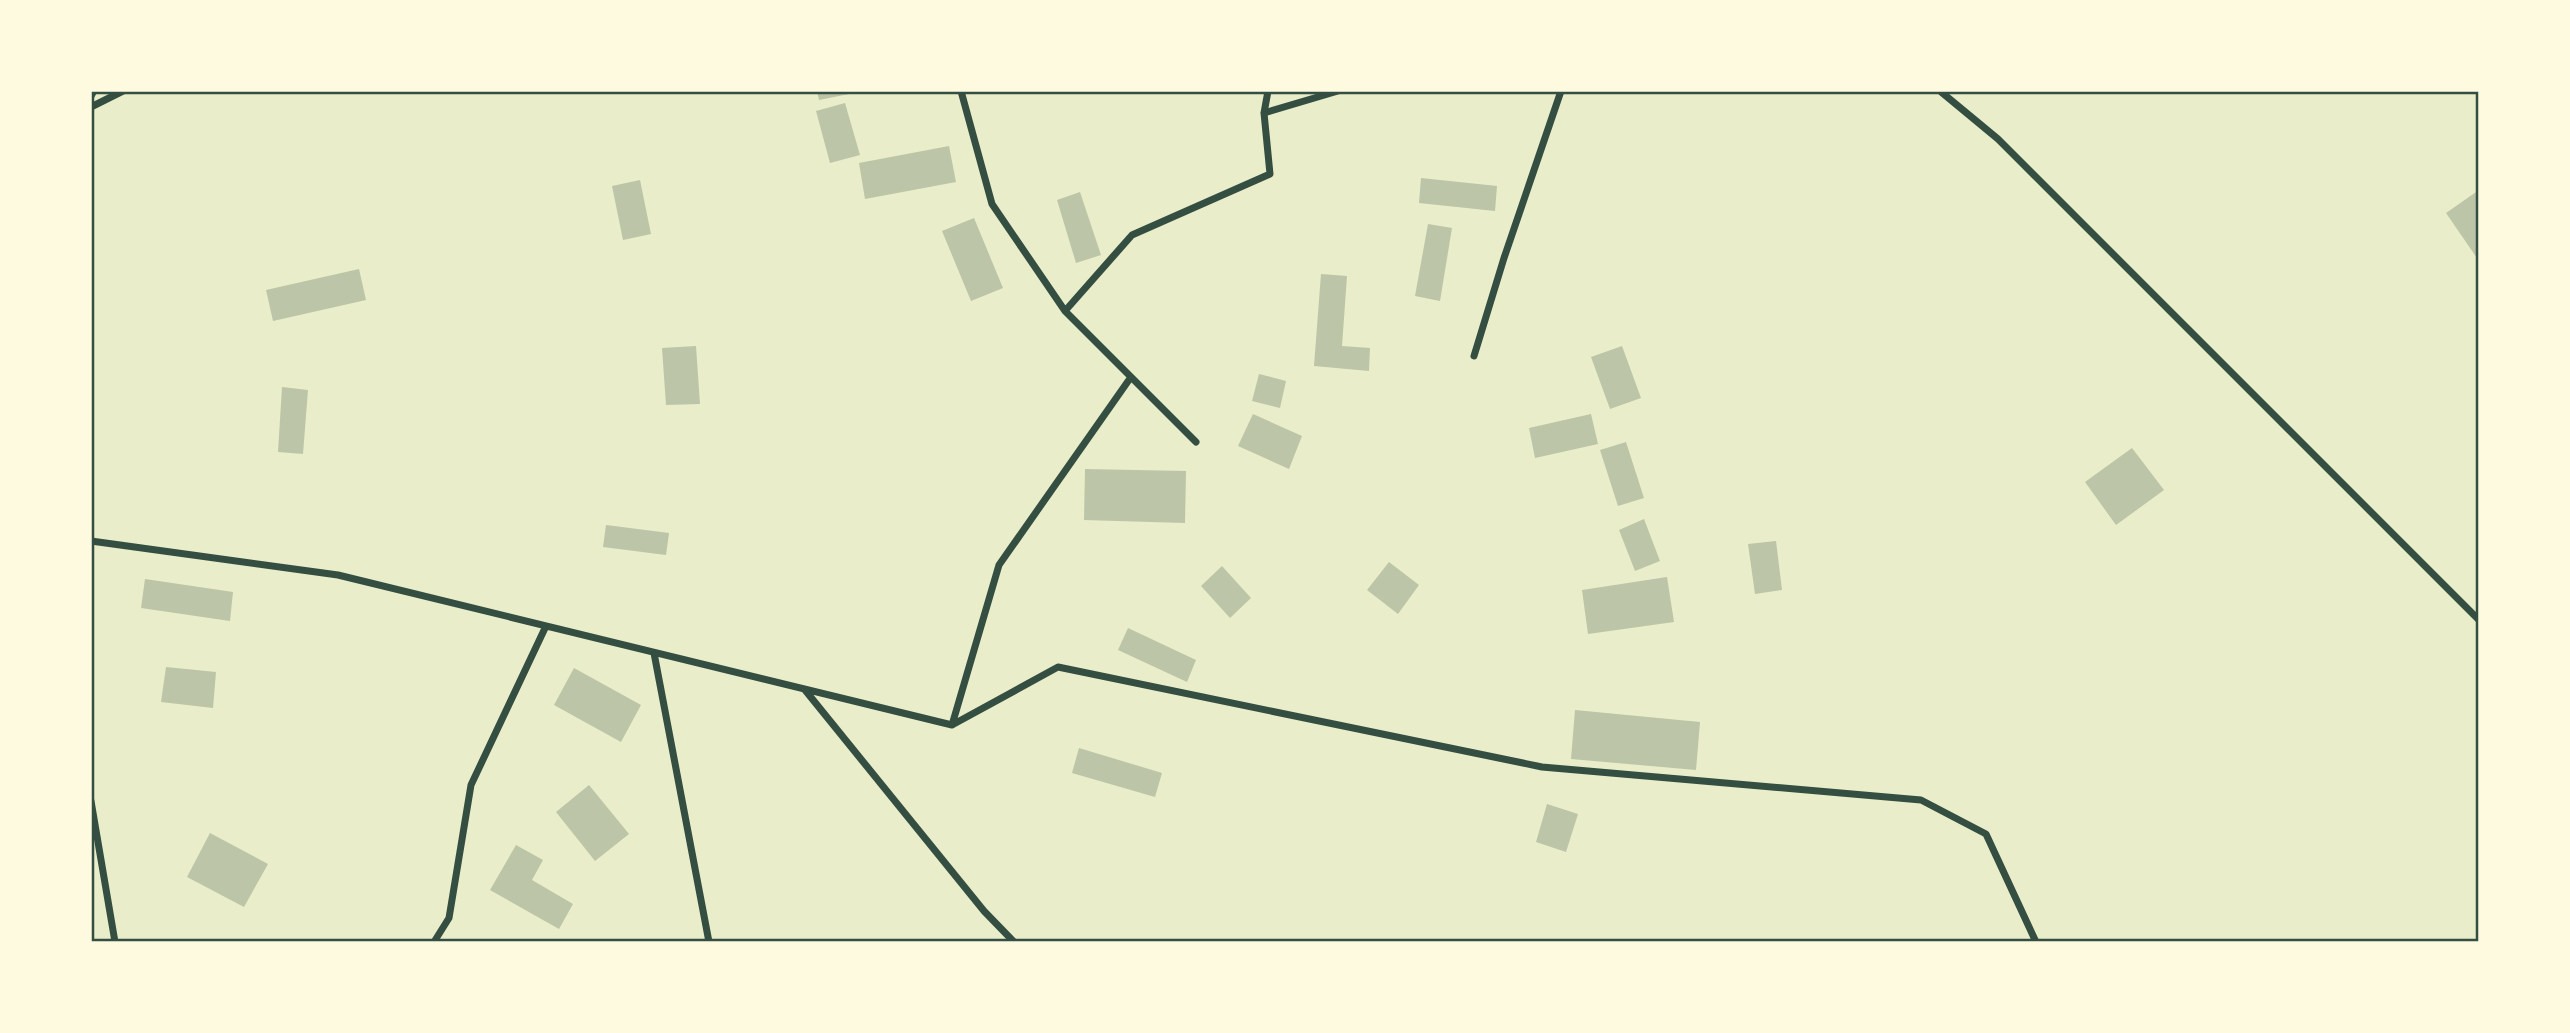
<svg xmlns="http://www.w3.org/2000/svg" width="2570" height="1033" font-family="'Noto Sans',sans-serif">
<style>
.building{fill:#bcc5a7}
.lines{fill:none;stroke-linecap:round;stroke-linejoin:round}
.minor{stroke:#344e41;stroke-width:7}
.neatline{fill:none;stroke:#344e41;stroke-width:2.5}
</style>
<rect width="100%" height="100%" fill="#e9edc9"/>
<path class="building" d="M817 91H849V94L819 100Z
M845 103 860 155 830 163 816 111Z
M949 146 956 182 865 199 859 163Z
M1421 178 1497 186 1495 211 1419 203Z
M640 180 651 234 623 240 612 186Z
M2479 190V261L2446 213Z
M1080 192 1101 255 1076 263 1057 200Z
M974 218 1003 288 971 301 942 231Z
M1428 224 1452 228 1440 301 1415 296Z
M359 269 366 300 273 321 266 290Z
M1321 274 1347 276 1342 346 1370 348 1369 371 1314 366Z
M696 346 700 404 666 405 662 348Z
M1622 346 1641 398 1610 409 1591 357Z
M1259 374 1286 381 1280 408 1252 401Z
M282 387 308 390 303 454 278 452Z
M1253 414 1302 436 1289 469 1238 446Z
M1591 414 1598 444 1535 458 1529 428Z
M1626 442 1644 498 1618 506 1600 450Z
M2132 448 2164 490 2116 525 2085 482Z
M1085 469 1186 471 1185 523 1084 520Z
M1644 519 1660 561 1635 571 1619 530Z
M606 525 669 533 666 555 603 547Z
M1776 541 1782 590 1755 594 1748 544Z
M1389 562 1419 585 1398 614 1367 590Z
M1222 566 1251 598 1230 618 1201 586Z
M1667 577 1674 622 1588 634 1582 590Z
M145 579 233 592 230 621 141 608Z
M1128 628 1196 660 1187 682 1118 650Z
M166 667 216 672 213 708 161 702Z
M574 668 641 705 621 742 554 705Z
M1575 710 1700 722 1696 770 1571 759Z
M1079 748 1162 773 1155 797 1072 773Z
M589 785 629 834 595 861 556 812Z
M1547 804 1578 814 1566 852 1536 842Z
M210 833 268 864 244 907 187 877Z
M516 845 543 860 532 880 573 904 559 929 490 890Z"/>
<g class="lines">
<path class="minor" d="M961 91 992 204 1065 311 1196 442
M1940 91 1998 139 2479 620
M91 96 94 91
M91 107 123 91
M1264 113 1338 91
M1065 311 1132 235 1270 174 1264 113 1268 91
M1474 356 1504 258 1561 91
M91 541 338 575 952 725 1058 667 1542 767 1921 800 1986 834 2036 942
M654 653 709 942
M805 690 984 911 1014 942
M952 725 999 565 1131 377
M91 801 115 942
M434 942 449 918 471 785 546 626"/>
</g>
<rect width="2570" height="1033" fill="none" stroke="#fefae0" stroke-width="186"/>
<rect x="93" y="93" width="2384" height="847" class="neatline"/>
</svg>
